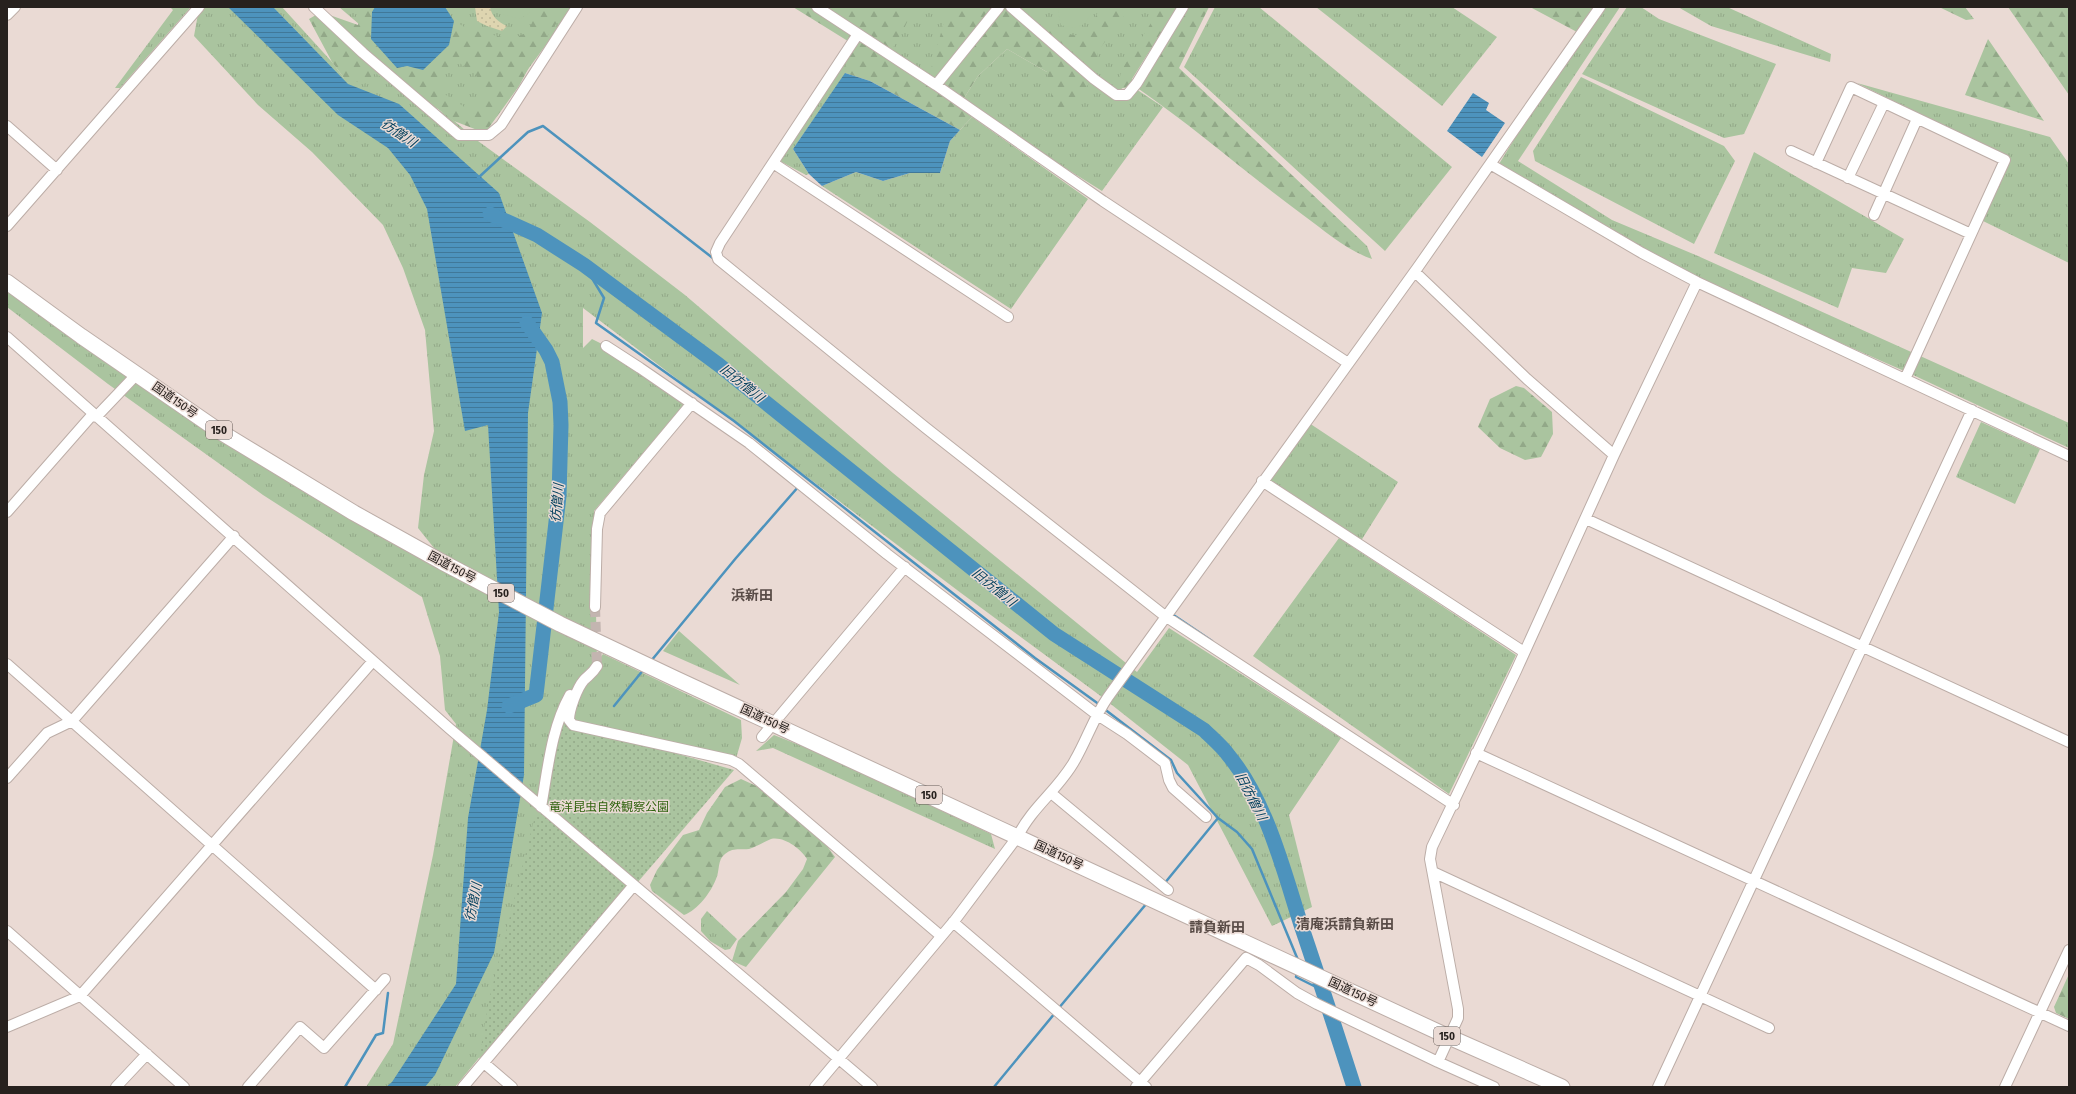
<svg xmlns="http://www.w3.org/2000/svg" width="2076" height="1094" font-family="'Fira Sans Condensed','Noto Sans JP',sans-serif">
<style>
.grass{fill:url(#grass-tufts)}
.forest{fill:url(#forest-firs);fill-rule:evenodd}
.sand{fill:url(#sand-dots)}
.park{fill:url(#park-dots)}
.pitch{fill:#aac49f}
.water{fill:url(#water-rules)}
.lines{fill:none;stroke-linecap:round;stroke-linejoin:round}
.stream{stroke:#4d93bd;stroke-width:2.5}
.river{stroke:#4d93bd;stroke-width:15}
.minor-tunnel{stroke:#c3b5b0;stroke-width:10;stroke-dasharray:10 5;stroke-linecap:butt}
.minor-casing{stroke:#bcada7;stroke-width:12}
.highway-casing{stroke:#bcada7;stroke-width:17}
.minor{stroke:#fff;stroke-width:10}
.highway{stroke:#fff;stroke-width:15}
.labels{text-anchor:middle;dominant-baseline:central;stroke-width:3;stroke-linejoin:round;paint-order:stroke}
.shield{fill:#eadad4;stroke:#625855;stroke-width:1}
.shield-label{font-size:11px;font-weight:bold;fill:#27211e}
.street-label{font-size:12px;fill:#27211e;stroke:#eadad4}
.park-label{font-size:12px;fill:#316410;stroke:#eadad4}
.water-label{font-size:13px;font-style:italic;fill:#074360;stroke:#eadad4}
.quarter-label{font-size:14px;font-weight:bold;fill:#594c47;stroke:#eadad4}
</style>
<defs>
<pattern id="grass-tufts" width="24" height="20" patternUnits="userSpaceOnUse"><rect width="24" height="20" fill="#aac49f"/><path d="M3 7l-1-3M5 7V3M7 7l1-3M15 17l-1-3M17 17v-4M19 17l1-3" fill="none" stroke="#92a888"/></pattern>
<pattern id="forest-firs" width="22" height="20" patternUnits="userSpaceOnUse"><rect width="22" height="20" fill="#aac49f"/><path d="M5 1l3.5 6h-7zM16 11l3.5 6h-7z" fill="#92a888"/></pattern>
<pattern id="sand-dots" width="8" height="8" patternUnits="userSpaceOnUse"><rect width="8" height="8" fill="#ded5b0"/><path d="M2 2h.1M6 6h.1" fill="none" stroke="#beb797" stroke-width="1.8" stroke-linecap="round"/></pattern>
<pattern id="park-dots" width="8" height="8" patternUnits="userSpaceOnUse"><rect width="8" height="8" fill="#aac49f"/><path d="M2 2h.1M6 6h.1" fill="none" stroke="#92a888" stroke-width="1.8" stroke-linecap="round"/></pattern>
<pattern id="water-rules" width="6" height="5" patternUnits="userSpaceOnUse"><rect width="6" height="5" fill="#4d93bd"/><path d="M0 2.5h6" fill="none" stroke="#407899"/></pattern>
</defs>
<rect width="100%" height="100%" fill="#eadad4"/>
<path class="grass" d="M170 7 190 8 120 88H115L173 10Z
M191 7H282L332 62 344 78 375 72 405 93 446 114 478 141 590 222 685 295 893 473 1137 672 1169 628 1341 738 1289 815 1312 907 1272 926 1188 765 1098 694 961 593 583 308V348L592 339 606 346 685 403 594 511 597 662 603 654 741 720 742 738 735 762 570 720 519 1009 455 1087H366L393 1044 433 855 456 724 445 710 440 656 422 597 263 495 108 384 7 307V289L173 405 309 495 437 567 434 548 418 528 424 475 434 431 425 330 403 268 383 225 312 152 258 105 194 36 198 14Z
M339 7H574L483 130Z
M810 7H1182L1117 95 1133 87 1163 107 1102 191 961 103 978 76 1007 49 1047 72 1094 79 1007 14 950 95Z
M1215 7H1259L1452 167 1385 251 1184 67Z
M1316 7H1452L1497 37 1442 106Z
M1600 7H1620L1518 161 1612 220 1698 256 2069 423V448L1911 374 1679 272 1499 164 1559 66Z
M1627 7H1641L1659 19 1776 64 1744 134 1724 138 1582 74Z
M1678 7H1727L1831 54 1830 62 1711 26Z
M851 43 848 70 793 149 809 174 806 175 778 160Z
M1581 77 1724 146 1735 161 1694 244 1535 161 1533 151Z
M1857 83 2050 137 2069 164V263L1983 221 2009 158Z
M972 117 1088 199 1011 309 822 186 856 172 883 181 910 173H940L950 141Z
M1754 152 1904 239 1886 273 1852 268 1838 308 1714 253Z
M1306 421 1398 482 1359 544 1262 481Z
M1981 422 2040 449 2015 504 1956 477Z
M1339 538 1516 655 1449 794 1253 656Z
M679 631 740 685 663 651Z
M774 735 822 754 991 834 995 849 773 748 756 751Z
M707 911 737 939 730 949 725 950 710 941 701 931V919Z"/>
<path class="forest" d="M363 7H375L372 12 407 66 423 69 449 45 454 21 468 29 510 39 529 32 536 7H568L541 45 519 86 485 133 454 121 438 109 405 93 375 73 364 84 344 78 332 62 309 19 321 12 358 25ZM454 59 476 75 484 97 475 114 440 91 443 76Z
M793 7H914L902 33 889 54 972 117 960 130 870 81 845 73 851 43Z
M948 7H1020L1024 18 1054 32 1081 36 1094 21 1100 7H1131L1098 51 1094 79 1056 117 1047 72 1007 49 978 76 961 103 928 80Z
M1161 7H1177L1132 79 1133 87 1115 89 1124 66Z
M1183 7H1209L1179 68 1367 246 1372 259C1346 250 1325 231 1303 215 1246 173 1194 127 1136 87Z
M1530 7H1596L1577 32Z
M1939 7H1965L1974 19 1966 20Z
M2008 7H2069V95Z
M1988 39 2044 121 1965 95Z
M1516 386 1524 388 1552 412 1553 434 1541 457 1525 460 1500 448 1478 427 1490 399Z
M741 779 763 789 813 827 835 857 746 967 732 961 738 941 786 892 803 869 807 859C801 849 784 836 771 839 764 842 756 847 749 849 740 850 733 847 725 854 717 860 720 871 716 879 711 892 698 910 684 915L652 891 650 885 657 870 683 835 699 830 707 813 725 787Z
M2069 974V1019L2056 1013 2054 1007Z"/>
<path class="sand" d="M475 7H490C492 17 498 22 507 26L502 31 487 26 477 21Z"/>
<path class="park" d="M559 720 734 770 516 1024 479 1059 489 1000Z"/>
<path class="pitch" d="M497 7H530L529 13 520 19 501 14Z
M1059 7H1093C1088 25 1079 31 1061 25L1058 12Z"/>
<path class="water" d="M228 7H273L348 84 399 104 499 193 542 313 528 413 524 775 494 953 435 1075 425 1087H386L392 1082 456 984 468 818 487 710 499 612 488 425 465 431 427 209 410 175 388 148 338 115Z
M375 7H445L454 21 449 45 423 70 407 66 397 68 371 39 372 12Z
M845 73 870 81 960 130 950 141 940 173H910L883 181 856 172 822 186 809 174 793 149Z
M1473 93 1489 103 1486 110 1505 123 1482 157 1447 131Z"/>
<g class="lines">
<path class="stream" d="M478 178 528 132 543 126 714 259
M584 265 604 298 596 323 734 421 1035 658 1100 705
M1172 614 1212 641
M651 661 736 558 799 486
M614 706 644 669
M1103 708 1171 760 1177 773 1218 818 1237 832 1252 849 1298 960
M1164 884 1218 818
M1297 971 1296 977 1324 991
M1058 1009 1147 903
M345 1087 376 1035 383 1033 388 993
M994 1087 1055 1013"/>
<path class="river" d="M490 214 537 235 584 265 719 365 1054 634 1204 730C1212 738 1222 746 1229 756 1267 802 1284 872 1302 928 1320 981 1337 1034 1354 1087
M509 706 536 695 559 496 561 425 560 402 552 362 546 350 527 323"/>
<path class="minor-tunnel" d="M595 607 597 666"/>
<g class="minor-casing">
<path id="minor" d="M314 7 363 53 459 135H489L501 125 577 7
M817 7 936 85 1103 201 1348 363
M1011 7 1094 79 1116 95H1127L1137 83 1183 7
M7 15 15 7
M858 34 720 243 716 252 718 259 926 428 1165 616 1454 805
M936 85 999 7
M7 126 57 170
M1791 151 1971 234
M773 163 1008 317
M1816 163 1851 87 2005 160 1905 379
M1490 164 1642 253 1697 282 2069 456
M1848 178 1884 103
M1874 215 1917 119
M7 226 199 7
M1415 272 1527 379 1614 455
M7 337 450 729 872 1087
M606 346 640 368 749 443 887 554 1096 714 1127 734 1165 763 1169 780 1173 788 1206 817
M96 417 137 374
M1262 481 1524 652
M7 512 93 414
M1586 519 2069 742
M595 607 597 529 600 513 692 403
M7 664 376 990
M597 666C593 673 589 675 584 680 577 688 569 710 569 720L573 725 731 760 739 764 941 936
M762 737 905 567
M1476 753 2069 1026
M7 778 47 733 72 721 234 536
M1051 793 1168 890
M541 807C548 769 551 729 570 695
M1433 872 1769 1028
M953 922 1146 1087
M7 931 184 1087
M7 1027 80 996 373 661
M1438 1062 1458 1018V1009L1430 859 1432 847 1516 671 1614 455 1697 282
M484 1063 512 1087
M116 1087 147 1054
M248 1087 300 1027 324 1048 385 979
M463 1087 634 885
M815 1087 955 920 1018 836C1032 807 1060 788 1075 760 1087 739 1094 717 1108 697L1418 267 1600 7
M1136 1087 1246 958 1259 965 1297 993 1317 1004 1438 1062 1494 1087
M1658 1087 1972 410
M2005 1087 2069 950"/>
</g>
<g class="highway-casing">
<path id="highway" d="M7 282 81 336 219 431 354 513 442 562 560 624 674 678 1449 1037 1562 1087"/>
</g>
<use href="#minor" class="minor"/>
<use href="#highway" class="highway"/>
</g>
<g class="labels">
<g class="shield">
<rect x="206" y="421" width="26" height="18" rx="3"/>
<rect x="488" y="584" width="26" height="18" rx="3"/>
<rect x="916" y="786" width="26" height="18" rx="3"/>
<rect x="1434" y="1027" width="26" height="18" rx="3"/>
</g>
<g class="shield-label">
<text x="219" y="430">150</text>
<text x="501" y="593">150</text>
<text x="929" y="795">150</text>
<text x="1447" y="1036">150</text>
</g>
<g class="street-label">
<text transform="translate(175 400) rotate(35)">国道150号</text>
<text transform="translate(452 567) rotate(28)">国道150号</text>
<text transform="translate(765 719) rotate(25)">国道150号</text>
<text transform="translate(1059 855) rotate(25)">国道150号</text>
<text transform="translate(1353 992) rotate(25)">国道150号</text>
</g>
<g class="park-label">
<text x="609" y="807">竜洋昆虫自然観察公園</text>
</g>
<g class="water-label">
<text transform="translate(399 133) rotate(34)">彷僧川</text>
<text transform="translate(742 383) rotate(39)">旧彷僧川</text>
<text transform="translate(557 503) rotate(-85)">彷僧川</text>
<text transform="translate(994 587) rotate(39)">旧彷僧川</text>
<text transform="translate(1251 796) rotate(63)">旧彷僧川</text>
<text transform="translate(473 902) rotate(-79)">彷僧川</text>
</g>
<g class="quarter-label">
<text x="752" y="595">浜新田</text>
<text x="1345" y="924">清庵浜請負新田</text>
<text x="1217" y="927">請負新田</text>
</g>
</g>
<rect width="2076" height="1094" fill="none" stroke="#27211e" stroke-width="16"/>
</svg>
